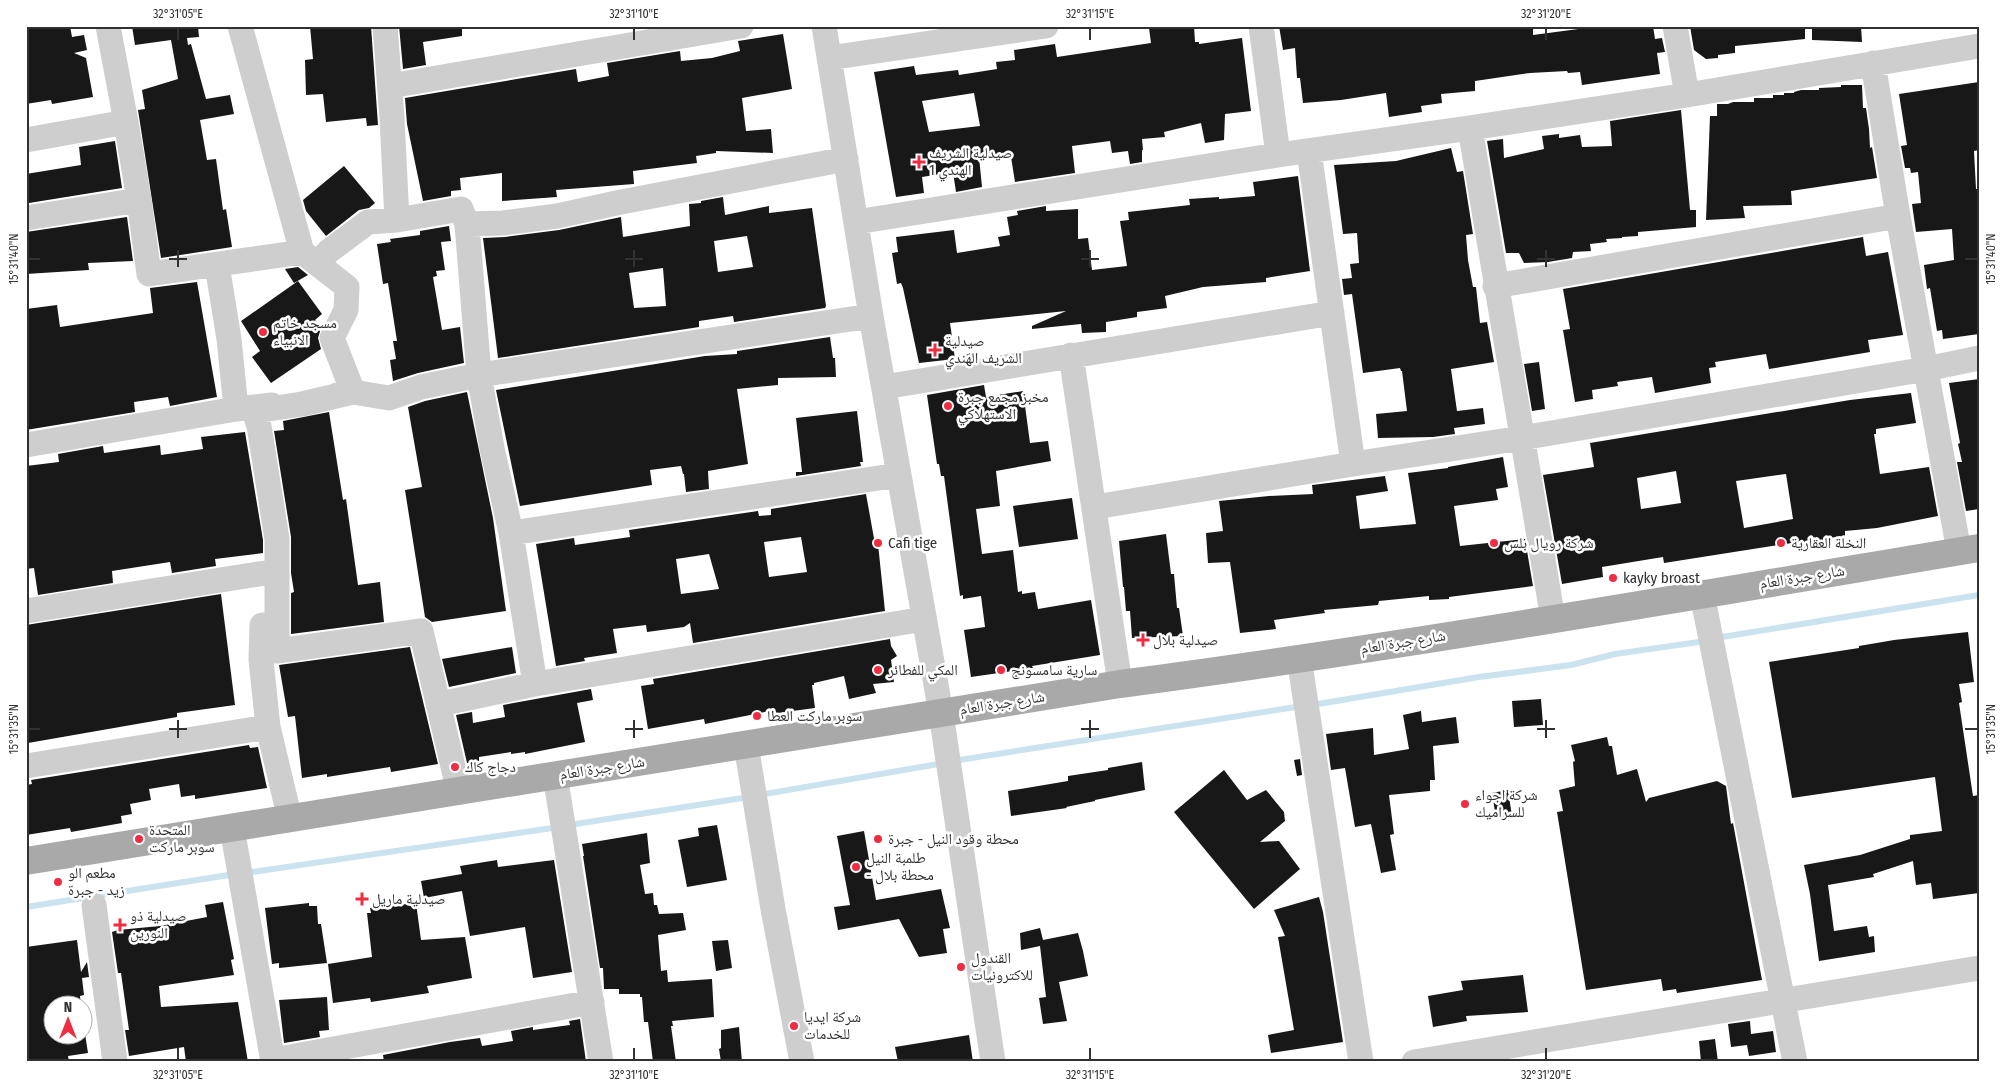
<svg xmlns="http://www.w3.org/2000/svg" width="2005" height="1088" font-family="'Fira Sans Condensed','Noto Naskh Arabic',sans-serif">
<style>
.lines{fill:none;stroke-linecap:round;stroke-linejoin:round}
.stream{stroke:#cbe2ef;stroke-width:6}
.building{fill:#181818;fill-rule:evenodd}
.minor{stroke:#cecece;stroke-width:25}
.major{stroke:#a9a9a9;stroke-width:28}
.ticks{fill:none;stroke:#313131;stroke-width:2}
.poi-dot{fill:#ef2d42;stroke:#fff;stroke-width:2}
.labels{text-anchor:middle;dominant-baseline:central;stroke-width:5;stroke-linejoin:round;paint-order:stroke}
.poi-label{font-size:15px;fill:#313131;stroke:#fff;text-anchor:start}
.street-label{font-size:15px;fill:#313131;stroke:#fff}
.neatline{fill:none;stroke:#313131;stroke-width:2}
.ticks-label{font-size:12px;text-anchor:middle;fill:#313131}
</style>
<rect width="100%" height="100%" fill="#fff"/>
<g class="lines">
<path class="stream" d="M1716 638 1979 595
M1312 705 1479 677 1571 665 1615 654 1706 641
M953 761 1302 706
M759 795 944 763
M569 825 749 797
M245 873 559 827
M26 907 235 874"/>
</g>
<path class="building" d="M26 26H70L72 37 84 35 87 50 74 53 86 58 93 97 52 104 51 100 26 104Z
M132 26H198L199 37 187 38 188 45 191 44 206 99 230 95 234 114 200 120 207 160 216 159 223 210 226 209 232 247 161 258 138 110 145 109 142 90 178 79 171 40 135 45Z
M310 26H371L378 125 367 126 366 118 326 122 323 94 306 95 305 60 313 59Z
M399 26H462V36L423 42 426 65 403 69Z
M1164 26H1194L1195 42H1199V44L1242 38 1251 111 1225 114 1224 140 1205 143 1201 123 1164 132 1165 137 1142 139 1143 150H1142V162L1130 164 1128 151 1112 153 1110 141 1072 146 1075 173 1015 182 1011 157H979L982 187 956 192 953 172 922 177 924 193 896 197 874 72 914 66 916 75 958 70 959 75 997 69 996 62 1015 60 1014 50 1055 44 1057 57 1151 43 1149 28ZM974 93 980 126 929 132 922 101Z
M1279 26H1533V35L1601 26 1603 29 1624 26H1653L1655 39 1662 38 1665 52 1657 53 1660 74 1582 85 1580 72 1568 73 1567 71 1530 73 1475 81V91L1441 94 1442 103 1421 106 1422 112 1389 117 1386 93 1341 100 1303 103 1300 78H1297L1295 48 1283 50Z
M1690 26H1805V39L1735 46V53L1718 55V58L1706 59 1694 50Z
M1812 26H1861L1862 42 1812 40Z
M783 34 792 89 742 98 746 131 771 129 773 153 716 151V153L696 156 697 163 633 171 634 184 556 190 557 197 502 201V173L460 178 461 190 451 191V196L423 201 407 124 405 98 576 69 578 82 609 76 607 63 680 51 681 61 712 58 740 51 738 41Z
M1979 82V150L1974 151 1976 189H1979V334L1943 339 1942 330 1937 331 1930 288 1927 289 1924 265 1954 260 1952 229 1916 232 1912 204 1921 203 1918 172 1911 173 1910 168H1905L1901 146 1907 145 1899 94Z
M1841 85H1862L1863 108H1866L1869 129 1870 148 1872 147 1877 178 1791 191 1792 205 1743 206 1745 218 1706 220 1710 116H1717V104H1728L1733 102H1754V98H1773V95H1784V93H1794V92L1801 90H1819V88L1841 87Z
M1681 110 1690 210H1696V227L1638 232V236L1622 237V238L1606 239 1607 242 1590 244 1591 251 1573 252 1572 258 1548 262 1524 263 1519 253H1506L1487 141 1503 139 1504 158 1544 149 1542 136 1559 134V138L1580 135 1582 147 1612 146 1610 121Z
M115 141 122 188 29 203 26 174 81 165 79 147Z
M1451 148 1457 172 1463 171 1473 234 1466 235 1468 260 1473 287H1476L1480 323 1487 322 1494 362 1451 369 1457 411 1483 408 1485 424 1454 428 1455 434 1433 437 1378 438 1376 414 1407 411 1402 371H1401L1400 368 1363 373 1352 294 1344 295 1342 279 1352 278 1350 264 1359 263 1357 233 1343 234 1334 165 1396 161Z
M344 166 375 203 369 208 359 210 326 236 306 211 303 200Z
M1298 176 1310 271 1266 278V282L1203 287 1165 296 1167 308 1137 312V317L1106 322V332L1082 333 1081 324 1032 329V326L1066 311 950 323 955 359 919 363 903 288 901 283 897 284 892 253 898 252 896 237 954 230 957 253 1000 246 998 237 1010 235 1007 217 1018 215 1017 211 1046 206V211L1078 209V239L1088 238 1092 270 1127 266 1120 221 1129 220 1128 212 1190 205 1189 199 1219 197V199L1255 196 1253 182Z
M723 197 725 215 769 206V213L812 208 826 306 825 308 734 322 733 316 699 321V327L498 358 483 238 505 237 559 230 621 217 623 237 690 226 689 204 701 203V201ZM747 236 753 267 718 272 714 241ZM663 268 666 306 634 308 629 273Z
M127 217 133 261 88 263 89 270 26 274V232Z
M449 226 451 241 441 242 445 270 436 271 437 276 433 277 442 330 460 327 464 363 418 373 393 381 390 360 396 359 393 341H397L388 283 383 284 377 244 391 242 390 239 420 235V231Z
M1863 237 1866 256 1888 252 1903 335 1868 340 1870 352 1769 369 1766 354 1715 362 1716 367 1709 368 1711 383 1655 393 1652 377 1617 382 1618 386 1592 390 1593 399 1575 402 1563 330 1570 329 1563 289Z
M298 267 308 275 294 283 285 269Z
M298 281 322 314 315 320 321 328 318 338 321 349 271 383 252 357 260 351 241 321Z
M197 282 217 397 170 406 168 397 134 402 135 412 26 430V309L57 305 60 327 153 313 150 288Z
M830 337 833 358H835L836 377 778 378V385L737 389 748 464 708 471 709 489 686 492 684 474H683L681 466 650 470 652 485 520 506 496 390 705 356 737 354V351Z
M973 352 976 357 952 361Z
M1539 362 1545 409 1532 411 1524 364Z
M1979 379V509L1966 511 1957 462H1962L1958 444 1960 443 1949 383Z
M984 385 986 397 1023 391 1030 443 1048 441 1051 461 996 471 1000 506 976 509 982 554 1013 550 1018 592 1022 591V594L1035 592 1038 609 1091 600 1100 655 1032 666 1033 668 971 677 964 630 985 627 981 596 963 599V595L960 596 944 476H941L939 464H937L927 395Z
M467 392 493 518 506 611 432 622 425 617 405 490 422 487 408 407 425 401Z
M1911 393 1916 423 1876 429V434H1874L1880 474 1929 467 1938 516 1877 528 1845 531V536L1828 538 1816 546 1815 544 1805 551 1798 542 1664 563 1663 557 1602 567 1603 577 1562 584 1543 475 1594 467 1590 443 1850 400ZM1676 471 1681 503 1641 509 1637 478ZM1786 474 1793 519 1744 528 1736 481Z
M857 411 863 462H860L861 466 796 476V472H802L796 418Z
M329 412 343 500 346 499 358 585 380 582 384 622 291 634V593L294 592 291 573V537L274 431 284 430 283 421Z
M245 432 263 540V553L215 559 216 566 172 573 170 562 112 571 113 583 38 595 34 568 26 569V466L59 462 58 454 103 446 104 453 160 445 161 455 203 449 201 437Z
M1503 457 1508 487 1496 489 1498 500 1454 506 1460 546 1525 539 1533 586 1449 597V599L1429 600V596L1379 601 1378 605 1324 610 1325 613 1274 620 1276 629 1240 633 1230 562 1208 563 1206 533 1223 531 1219 501 1269 496 1313 494 1312 485 1385 476 1388 491 1356 496 1360 529 1416 524 1408 473 1448 468V467Z
M866 494 875 544H878L885 611 693 643 690 623 684 627 647 632 646 625 613 629 617 653 584 658 585 661 556 666 536 544 574 538 575 545 630 537 629 530 758 511 759 516 771 515V509ZM801 537 807 572 769 577 764 542ZM709 554 719 589 681 594 676 559Z
M1072 498 1078 539 1019 547 1013 506Z
M1166 534 1171 574H1174L1177 608H1179L1183 636 1132 638 1130 611H1126L1124 587H1123L1119 541Z
M221 594 235 705 177 713V717L28 743 26 733V625Z
M1968 632 1974 682 1959 684 1962 702 1959 703 1973 796 1979 795V893L1933 899 1931 883 1916 885 1913 861 1873 874 1874 877 1828 885 1834 931 1867 926 1869 937 1874 936 1875 952 1819 961 1810 894 1804 865 1860 855 1910 839V835L1942 831 1935 777 1792 798 1769 662 1859 648V646L1894 640Z
M890 639 891 646 897 656 891 660 894 682 873 684 876 693 849 699 844 676 814 683V685H812L815 708 770 714V711L705 724 704 719 648 729 641 686 654 684 653 679Z
M410 647 438 764 391 772 390 767 327 777V774L302 778 295 716 288 717 279 665Z
M512 647 516 673 449 687 442 659Z
M591 689 593 700 577 703 585 742 525 754V752L511 754V752L479 757V761L467 763 456 715 472 712 473 723 505 717 503 705Z
M1541 699 1543 725 1514 727 1512 701Z
M1421 711 1422 722 1456 717 1459 743 1433 746 1435 780H1430V791L1389 795 1394 834 1390 835 1396 870 1381 873 1371 824 1355 827 1345 768 1331 770 1326 734 1373 728 1374 755 1409 749 1403 715Z
M1607 737 1609 746H1612L1617 775 1637 769 1646 802 1649 798 1717 781 1726 786 1731 824 1733 823 1762 980 1677 993 1676 989 1663 991 1661 979 1586 990 1557 812 1563 811 1559 790 1575 786 1573 762 1575 761 1571 745Z
M249 745 250 748 258 747 267 788 195 799V795L181 797 179 784 149 789 151 800 130 804 132 814 121 816 122 823 71 832 70 828 26 835V785L32 784 31 780Z
M1300 759 1302 775 1297 776 1294 760Z
M1142 762 1145 790 1095 800V801L1066 807 1067 808 1011 816 1008 791 1068 781V776L1108 770V768Z
M1224 770 1247 800 1266 790 1284 812 1285 821 1260 842 1279 841 1300 869 1254 909 1174 812Z
M1508 790 1512 816 1496 818 1492 793Z
M717 825 727 880 687 887 678 840 699 836 698 828Z
M864 831 876 900 941 889 950 928 943 929 947 953 919 957 899 919 838 930 834 907 850 905 837 836Z
M647 833 650 863 640 865 645 894 653 893 654 905H657L659 914 683 913 686 930 658 935 661 971 667 970 668 982 712 979 714 1017 672 1021 673 1026H671L676 1062H653L648 1022H644L642 997H640V994H619V989H604L603 968H600L583 856H584L582 844Z
M497 860 498 867 554 860 572 972 533 978 525 927 470 936 462 891 424 898 421 881 462 874 460 866Z
M1319 897 1323 912 1343 1042 1271 1053 1268 1035 1294 1030 1278 937 1285 936 1274 910Z
M223 902 234 959 231 960 234 975 159 986 161 1007 238 1002 248 1062H186L184 1047 129 1056 125 1030H129L121 973H118L112 932 118 930 160 926 207 917 205 905Z
M309 903V906H317L318 924H321L327 963 279 968V963L272 964 265 908Z
M416 903 421 940 465 937 472 978 427 986 429 993 371 1002 370 998 333 1003 328 964 372 957 367 913H371L370 908Z
M1040 928 1043 940 1078 933 1083 951 1088 976 1059 982 1067 1021 1043 1024 1039 998 1046 997 1040 946 1021 950 1020 933Z
M77 940 81 972 87 962 89 977 82 978 84 995 80 996 81 1006H52V1036H82V1015L88 1053 68 1056 69 1062H26V947Z
M728 940 732 968 716 971 712 941Z
M1523 975 1528 1012 1466 1016 1467 1021 1433 1027 1428 996 1463 990 1461 981Z
M327 997 329 1030 319 1031 320 1037 284 1043 279 1000Z
M580 1019 586 1062H384L383 1055 450 1042 480 1038 482 1046 513 1041 511 1031 533 1027V1030L570 1025 569 1021Z
M1750 1021 1751 1034 1773 1031 1776 1052 1749 1056 1747 1045 1731 1047 1728 1024Z
M739 1027 742 1062H721L719 1049 721 1048V1030Z
M969 1035 973 1062H898L895 1047Z
M1715 1039 1718 1062H1701L1699 1041Z"/>
<g class="lines">
<path class="minor" d="M108 26 126 122 139 200
M240 26 302 252 347 287 346 310 332 338 353 392 302 404 262 410 255 414 259 426 277 539V651L421 631 459 792
M385 26 392 118 397 220
M824 26 871 316 941 713 993 1062
M1261 26 1278 155
M1675 26 1687 95
M829 58 1046 26
M1873 63 1898 216 1959 551
M390 86 741 26
M1470 128 1553 619
M26 140 126 122
M1309 151 1353 464
M26 218 139 200 149 274 302 252
M856 222 1278 155 1470 128 1687 95 1979 46
M467 224 479 375 492 448 511 533 535 684
M317 263 329 251 368 222 397 220 461 209 467 224 503 223 557 216 621 202 846 159
M217 265 229 339 236 409
M1495 286 1898 216
M1071 355 1120 684
M884 387 1332 313
M337 395 353 392 389 398 421 387 479 375 871 316
M26 445 236 409 272 405
M1095 507 1353 464 1522 438 1926 369 1979 358
M511 533 899 475
M1702 594 1795 1062
M26 611 265 573
M262 625 261 660 268 727 290 819
M1299 658 1361 1062
M440 704 535 684 924 619
M746 745 773 909 802 1062
M26 766 268 727
M555 775 601 1062
M232 828 273 1062
M94 905 115 1062
M273 1060 592 1002
M1414 1062 1979 968"/>
<path class="major" d="M26 861 1120 684C1407 646 1693 596 1979 548"/>
</g>
<path class="ticks" d="M178 28V40M634 28V40M1090 28V40M1546 28V40M178 250V267M634 250V267M1090 250V267M1546 250V267M28 259H40M169 259H187M625 259H643M1081 259H1099M1537 259H1555M1965 259H1978M178 720V738M634 720V738M1090 720V738M1546 720V738M28 729H40M169 729H187M625 729H643M1081 729H1099M1537 729H1555M1965 729H1978M178 1048V1060M634 1048V1060M1090 1048V1060M1546 1048V1060"/>
<g class="poi-dot">
<path d="M916.5 154.5h5v5h5v5h-5v5h-5v-5h-5v-5h5z"/>
<circle cx="263" cy="332" r="5"/>
<path d="M932.5 342.5h5v5h5v5h-5v5h-5v-5h-5v-5h5z"/>
<circle cx="948" cy="406" r="5"/>
<circle cx="878" cy="543" r="5"/>
<circle cx="1494" cy="543" r="5"/>
<circle cx="1781" cy="543" r="5"/>
<circle cx="1613" cy="578" r="5"/>
<path d="M1140.5 632.5h5v5h5v5h-5v5h-5v-5h-5v-5h5z"/>
<circle cx="878" cy="670" r="5"/>
<circle cx="1001" cy="670" r="5"/>
<circle cx="757" cy="716" r="5"/>
<circle cx="455" cy="767" r="5"/>
<circle cx="1465" cy="804" r="5"/>
<circle cx="139" cy="839" r="5"/>
<circle cx="878" cy="839" r="5"/>
<circle cx="856" cy="867" r="5"/>
<circle cx="58" cy="882" r="5"/>
<path d="M359.5 891.5h5v5h5v5h-5v5h-5v-5h-5v-5h5z"/>
<path d="M117.5 917.5h5v5h5v5h-5v5h-5v-5h-5v-5h5z"/>
<circle cx="961" cy="967" r="5"/>
<circle cx="794" cy="1026" r="5"/>
</g>
<g class="labels">
<g class="poi-label">
<text x="929" y="153">صيدلية الشريف<tspan x="929" dy="17">الهندي 1</tspan></text>
<text x="273" y="323">مسجد خاتم<tspan x="273" dy="17">الانبياء</tspan></text>
<text x="945" y="341">صيدلية<tspan x="945" dy="17">الشريف الهندي</tspan></text>
<text x="958" y="397">مخبز مجمع جبرة<tspan x="958" dy="17">الاستهلاكي</tspan></text>
<text x="888" y="543">Cafi tige</text>
<text x="1504" y="543">شركة رويال بلس</text>
<text x="1791" y="543">النخلة العقارية</text>
<text x="1623" y="578">kayky broast</text>
<text x="1153" y="640">صيدلية بلال</text>
<text x="888" y="670">المكي للفطائر</text>
<text x="1011" y="670">سارية سامسونج</text>
<text x="767" y="716">سوبر ماركت العطا</text>
<text x="465" y="767">دجاج كاك</text>
<text x="1475" y="795">شركة اجواء<tspan x="1475" dy="17">للسراميك</tspan></text>
<text x="149" y="830">المتحدة<tspan x="149" dy="17">سوبر ماركت</tspan></text>
<text x="888" y="839">محطة وقود النيل - جبرة</text>
<text x="866" y="858">طلمبة النيل<tspan x="866" dy="17">- محطة بلال</tspan></text>
<text x="68" y="873">مطعم الو<tspan x="68" dy="17">زيد - جبرة</tspan></text>
<text x="372" y="899">صيدلية ماريل</text>
<text x="130" y="916">صيدلية ذو<tspan x="130" dy="17">النورين</tspan></text>
<text x="971" y="958">القندول<tspan x="971" dy="17">للاكترونيات</tspan></text>
<text x="804" y="1017">شركة ايديا<tspan x="804" dy="17">للخدمات</tspan></text>
</g>
<g class="street-label">
<text transform="translate(1802 577) rotate(-9)">شارع جبرة العام</text>
<text transform="translate(1403 642) rotate(-9)">شارع جبرة العام</text>
<text transform="translate(1002 703) rotate(-9)">شارع جبرة العام</text>
<text transform="translate(602 768) rotate(-9)">شارع جبرة العام</text>
</g>
</g>
<rect width="2005" height="1088" fill="none" stroke="#ffffff" stroke-width="55"/>
<g transform="translate(68 1020)"><circle r="24" fill="#ffffff" stroke="#adadad"/>
<path d="M0-4L9 19L0 12L-9 19Z" fill="#ef2d42"/>
<text y="-8" font-size="14" font-weight="bold" text-anchor="middle" fill="#313131">N</text>
</g>
<rect x="28" y="28" width="1950" height="1032" class="neatline"/>
<g class="ticks-label">
<text x="178" y="18">32°31'05"E</text>
<text x="634" y="18">32°31'10"E</text>
<text x="1090" y="18">32°31'15"E</text>
<text x="1546" y="18">32°31'20"E</text>
<text transform="translate(14 259) rotate(-90)" y="4">15°31'40"N</text>
<text transform="translate(1991 259) rotate(-90)" y="4">15°31'40"N</text>
<text transform="translate(14 729) rotate(-90)" y="4">15°31'35"N</text>
<text transform="translate(1991 729) rotate(-90)" y="4">15°31'35"N</text>
<text x="178" y="1079">32°31'05"E</text>
<text x="634" y="1079">32°31'10"E</text>
<text x="1090" y="1079">32°31'15"E</text>
<text x="1546" y="1079">32°31'20"E</text>
</g>
</svg>
